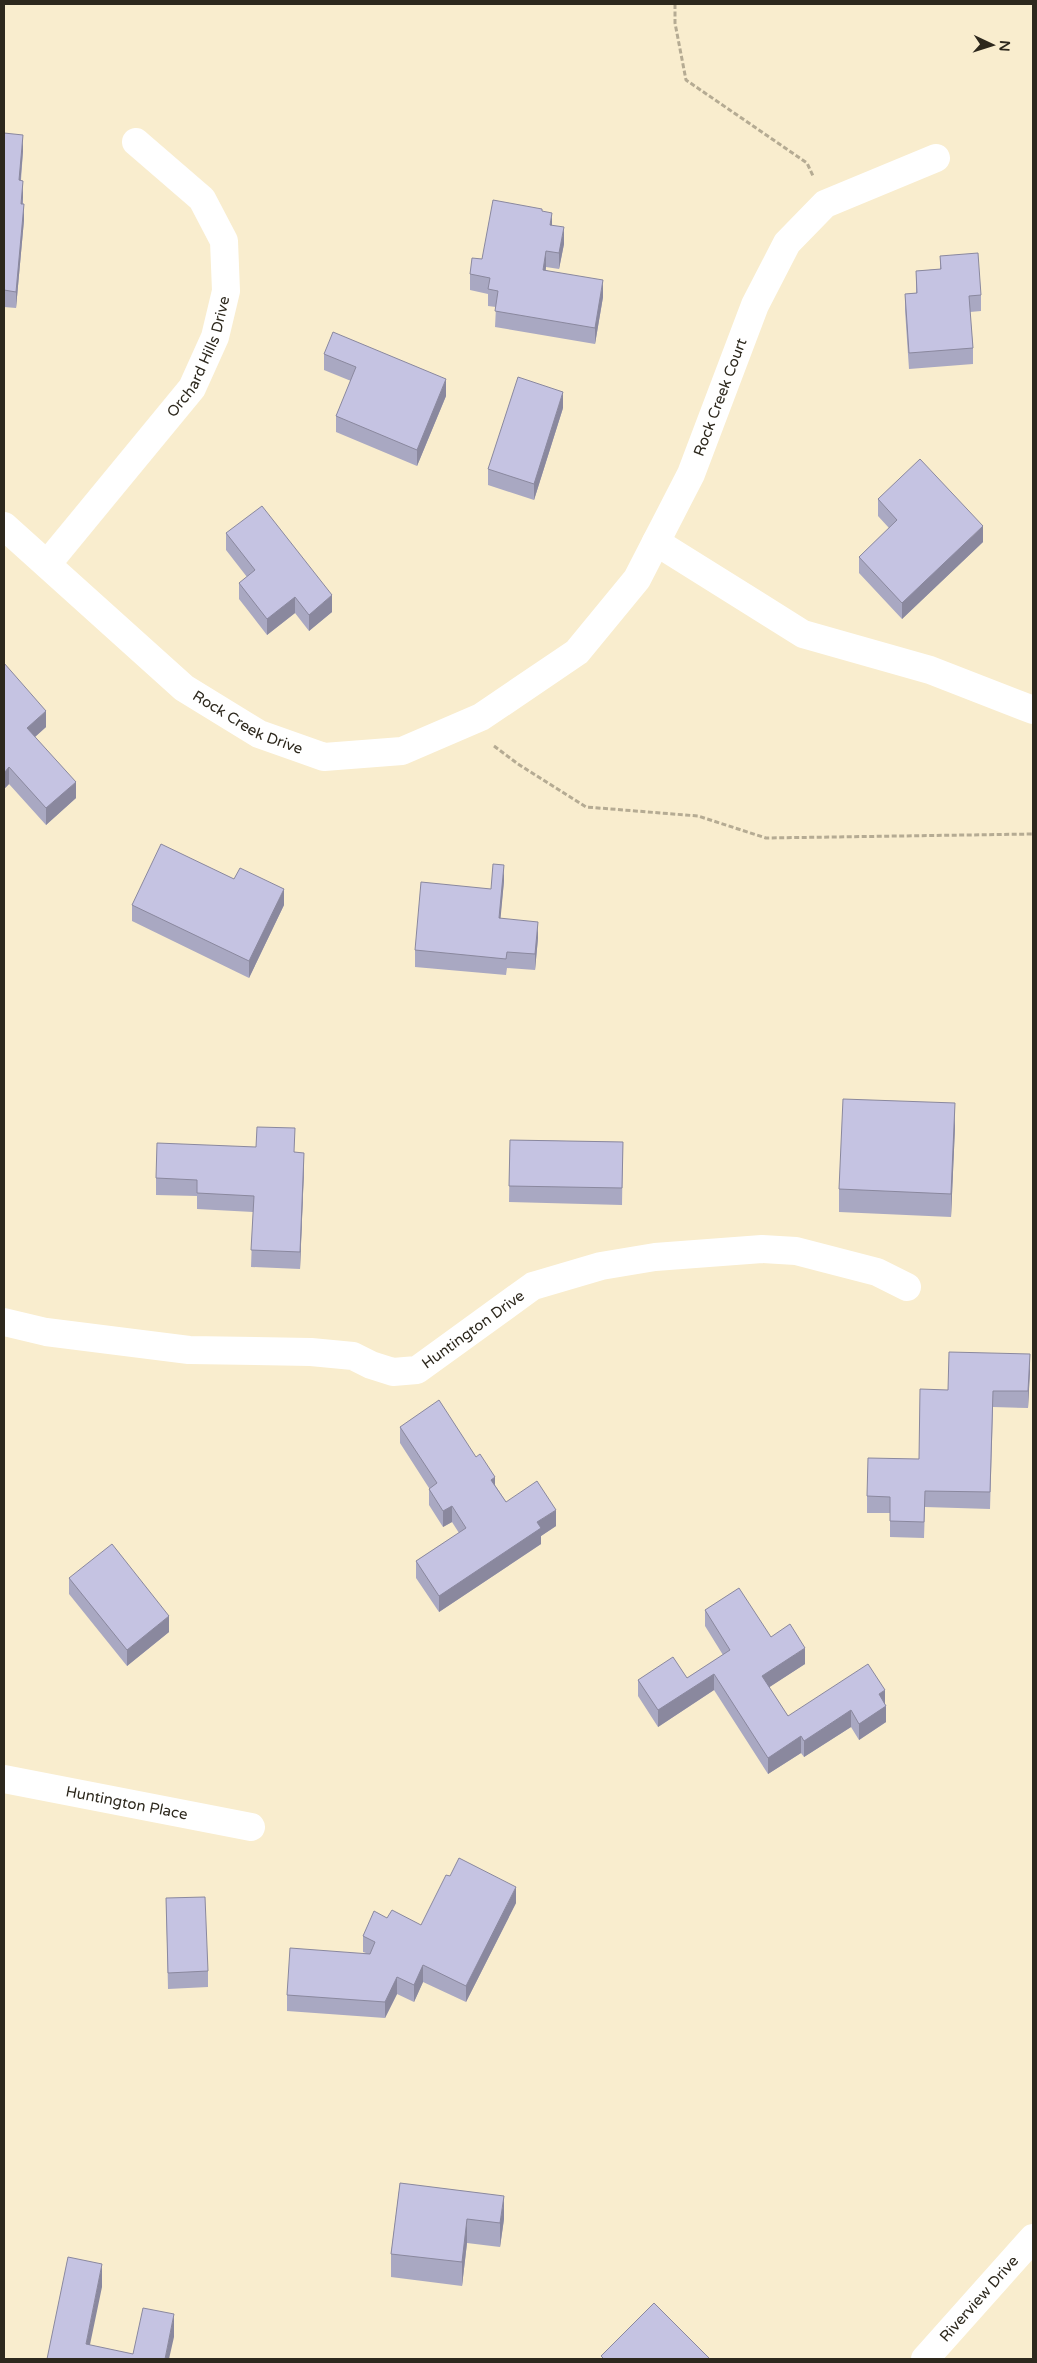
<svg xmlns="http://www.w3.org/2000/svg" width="1037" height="2363" font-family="'Varela Round',sans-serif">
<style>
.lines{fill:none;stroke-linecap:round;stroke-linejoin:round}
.path{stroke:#b5ab93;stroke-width:3;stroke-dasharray:5 2.5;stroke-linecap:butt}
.minor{stroke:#fff;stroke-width:28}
.wall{fill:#a9a8c2}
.shaded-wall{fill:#8a889e}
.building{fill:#c5c3e2;stroke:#8a889e}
.labels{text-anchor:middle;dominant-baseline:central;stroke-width:5;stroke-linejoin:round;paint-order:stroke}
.street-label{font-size:15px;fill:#2d281d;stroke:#f9edce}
</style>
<rect width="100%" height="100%" fill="#f9edce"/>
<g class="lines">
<path class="path" d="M675 4V23L686 80 807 163 813 176
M494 746 518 764 586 807 698 816 766 838 1033 834"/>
<g class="minor">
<path id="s1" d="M4 526 184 688 259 734 324 757 402 751 481 717 577 652 637 579 656 542 691 474 755 305 787 243 825 204 936 158"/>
<path d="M656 542 803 634 930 670 1033 710"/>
<path id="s2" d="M48 563 192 388 215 337 226 291 224 241 202 199 136 142"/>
<path id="s3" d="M4 1322 46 1332 189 1350 311 1352 353 1356 371 1365 393 1372 417 1370 533 1286 601 1266 655 1257 762 1249 796 1251 877 1272 907 1287"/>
<path id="s4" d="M4 1779 251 1827"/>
<path id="s5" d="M925 2359 1033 2238"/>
</g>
</g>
<path class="wall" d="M4 133 23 151 21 180 23 197V204L24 220 16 308 4 307Z
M542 211 564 244 559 269 546 267V270L603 297 595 344 495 327 496 307 488 306V294L470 290V274L482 259Z
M940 256 981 295V311L970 312 973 348V364L909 369 905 310V294L916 293V271L940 269Z
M324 354 446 396 417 466 336 432V416L351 381 324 370Z
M563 408 534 500 488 485V469Z
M878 499 983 542 902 619 859 573V557L889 528 878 516Z
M226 533 332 612 309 631 295 613 267 635 239 599V583L247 577 226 550Z
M4 663 46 727 35 737 76 798 46 825 9 784 4 789Z
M234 879 284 905 249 978 132 921V905Z
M504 881 500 919 538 938 535 970 507 968 506 975 415 967V950L491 889Z
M955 1127 951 1217 839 1212V1189Z
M510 1140 623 1142 622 1205 509 1202Z
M256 1147 295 1152 304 1169 300 1269 251 1267 253 1212 197 1209V1196L156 1195V1178Z
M1030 1370 1028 1408 993 1407 990 1509 925 1507 924 1538 890 1537V1513H867V1496L919 1459 948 1390Z
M400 1427 495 1485 506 1502 556 1526 541 1536V1544L439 1612 416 1578V1561L459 1533 452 1522 443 1527 429 1505V1488L400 1443Z
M69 1578 169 1632 127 1666 69 1594Z
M705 1610 771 1637 805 1664 769 1687 788 1716 885 1704 886 1722 859 1740 851 1727 804 1757 801 1753 768 1774 714 1690 658 1727 638 1696V1680L687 1678 723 1655 705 1626Z
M166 1898 208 1971V1987L168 1989Z
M516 1903 466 2002 423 1982 414 2002 397 1994 385 2018 287 2011V1995L366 1953 363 1952V1936L421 1925Z
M400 2183 504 2219 500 2247 467 2243 462 2286 391 2277V2254Z"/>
<path class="shaded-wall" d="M23 135V151L19 197V180Z
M23 181V197L21 220V204Z
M24 204V220L16 308V292Z
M552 213V229L550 225Z
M564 227V244L559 269V253Z
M546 251V267L543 286V270Z
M603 280V297L595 344V328Z
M446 379V396L417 466V450Z
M563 392V408L534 500V484Z
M983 526V542L902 619V603Z
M332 595V612L309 631V615Z
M295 597V613L267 635V619Z
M46 711V727L27 744V728Z
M9 767V784L4 789V773Z
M76 782V798L46 825V808Z
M504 865V881L499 935V918Z
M284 889V905L249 978V961Z
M538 922V938L535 970V954Z
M955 1103V1127L951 1217V1194Z
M304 1153V1169L300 1269V1252Z
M1030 1354V1370L1028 1408V1391Z
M495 1477V1493L491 1480Z
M452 1506V1522L443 1527V1511Z
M556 1510V1526L541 1536V1544L439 1612V1596L537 1522Z
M169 1616V1632L127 1666V1650Z
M805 1648V1664L762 1692V1676Z
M714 1674V1690L658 1727V1710Z
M885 1690V1707L886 1706V1722L859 1740V1724L879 1694Z
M851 1710V1727L804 1757V1741Z
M801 1736V1753L768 1774V1758Z
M516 1887V1903L466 2002V1986Z
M423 1965V1982L414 2002V1985Z
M397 1977V1994L385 2018V2002Z
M504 2196V2219L500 2247V2223Z
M467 2219V2243L462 2286V2262Z
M102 2264V2287L87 2359 86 2344Z
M174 2314V2337L169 2359H165Z"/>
<path class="building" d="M4 133 23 135 19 180 23 181 21 204H24L16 292 4 290Z
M493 200 542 209V211L552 213 550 225 564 227 559 253 546 251 543 270 603 280 595 328 495 311 498 291 488 289 490 278 470 274 472 258 482 259Z
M978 253 981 295 969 296 973 348 909 353 905 294 917 293 916 271 941 269 940 256Z
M333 332 446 379 417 450 336 416 356 367 324 354Z
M518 377 563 392 534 484 488 469Z
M920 459 983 526 902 603 859 557 897 520 878 499Z
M262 506 332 595 309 615 295 597 267 619 239 583 255 570 226 533Z
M4 663 46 711 27 728 76 782 46 808 9 767 4 773Z
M161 844 234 879 240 868 284 889 249 961 132 905Z
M493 864 504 865 499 918 538 922 535 954 507 952 506 959 415 950 421 882 491 889Z
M843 1099 955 1103 951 1194 839 1189Z
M257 1127 295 1128 294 1152 304 1153 300 1252 251 1250 254 1196 197 1193V1180L156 1178 157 1143 256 1147Z
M510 1140 623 1142 622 1188 509 1186Z
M949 1352 1030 1354 1028 1391H993L990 1492 925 1491 924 1522 890 1521V1497L867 1496 868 1458 919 1459 920 1389 948 1390Z
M439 1400 476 1457 480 1454 495 1477 491 1480 506 1502 537 1481 556 1510 537 1522 541 1528 439 1596 416 1561 466 1528 452 1506 443 1511 429 1489 437 1483 400 1427Z
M112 1544 169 1616 127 1650 69 1578Z
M739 1588 771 1637 790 1624 805 1648 762 1676 788 1716 868 1664 885 1690 879 1694 886 1706 859 1724 851 1710 804 1741 801 1736 768 1758 714 1674 658 1710 638 1680 673 1657 687 1678 730 1650 705 1610Z
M459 1858 516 1887 466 1986 423 1965 414 1985 397 1977 385 2002 287 1995 290 1948 370 1954 375 1942 363 1936 374 1911 387 1918 392 1910 421 1925 446 1875 450 1876Z
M205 1897 208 1971 168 1973 166 1898Z
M400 2183 504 2196 500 2223 467 2219 462 2262 391 2254Z
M68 2257 102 2264 86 2344 133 2354 143 2308 174 2314 165 2359H47Z
M654 2303 710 2359H604L601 2356Z"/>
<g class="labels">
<g class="street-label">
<text stroke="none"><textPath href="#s2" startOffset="258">Orchard Hills Drive</textPath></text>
<text stroke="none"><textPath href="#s1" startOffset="974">Rock Creek Court</textPath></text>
<text stroke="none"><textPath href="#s1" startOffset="315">Rock Creek Drive</textPath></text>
<text stroke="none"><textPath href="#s3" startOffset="488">Huntington Drive</textPath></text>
<text stroke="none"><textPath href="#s4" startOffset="125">Huntington Place</textPath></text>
<text stroke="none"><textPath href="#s5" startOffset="81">Riverview Drive</textPath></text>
</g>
</g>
<rect width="1037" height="2363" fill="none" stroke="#2d281d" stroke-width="10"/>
<g transform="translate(992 45) rotate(94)" stroke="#f9edce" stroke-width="4" paint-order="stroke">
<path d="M0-4L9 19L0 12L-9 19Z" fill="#2d281d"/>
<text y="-8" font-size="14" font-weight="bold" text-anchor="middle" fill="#2d281d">N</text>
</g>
</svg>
